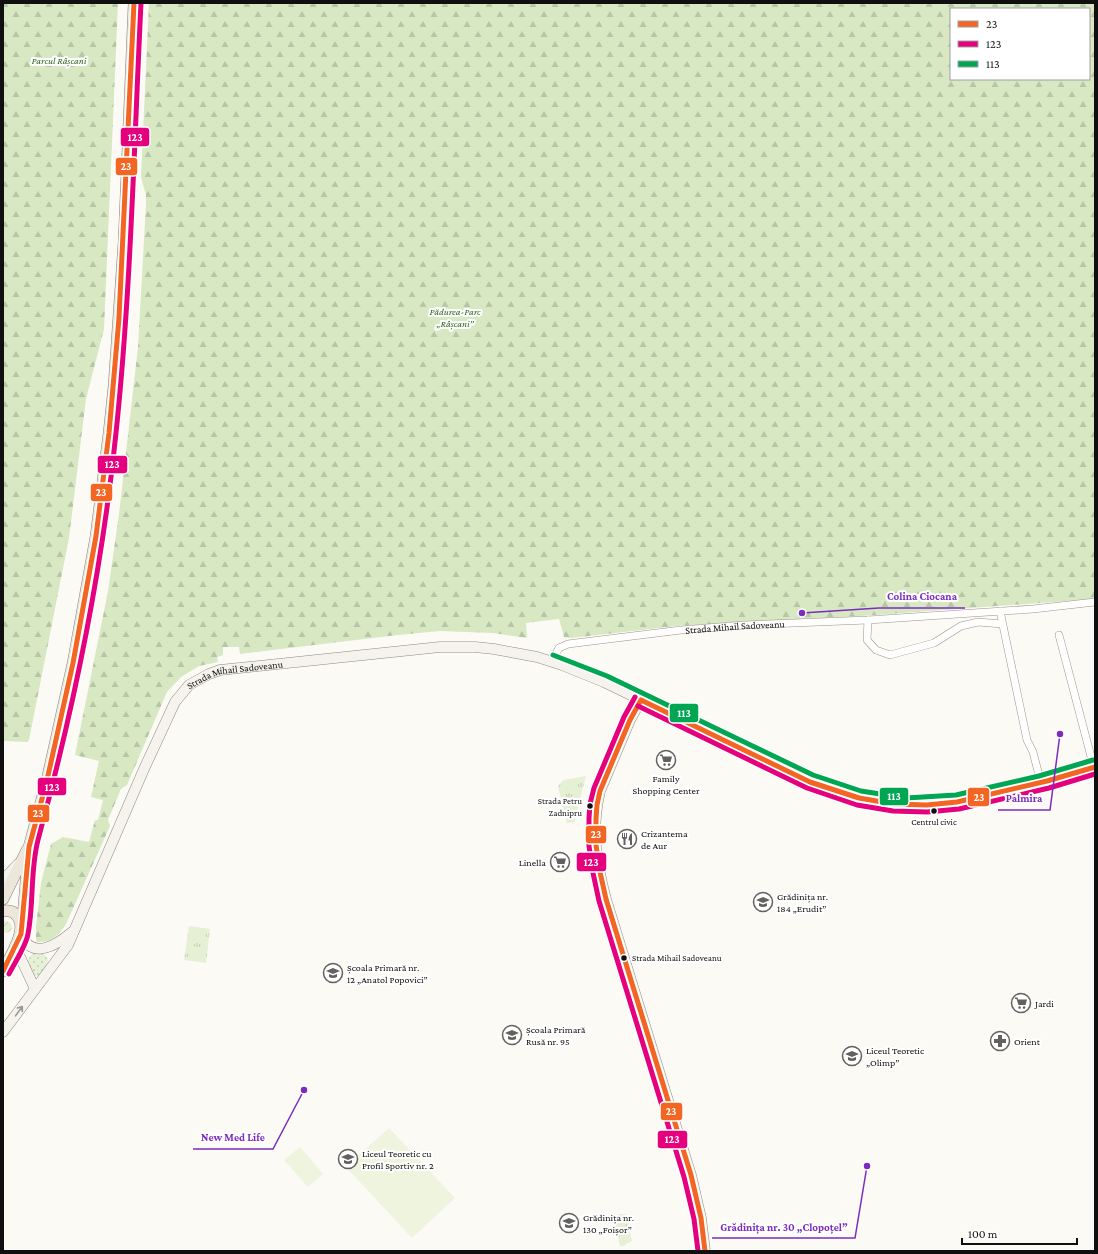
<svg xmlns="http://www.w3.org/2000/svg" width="1098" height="1254" font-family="'Crimson Pro',serif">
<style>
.grass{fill:url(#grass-dots)}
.forest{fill:url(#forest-firs);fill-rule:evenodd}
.park{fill:url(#park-tufts)}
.garden{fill:url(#garden-furrows)}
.pitch{fill:#eff4de}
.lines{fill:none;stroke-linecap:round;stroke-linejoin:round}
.street-casing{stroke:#969592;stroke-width:8}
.secondary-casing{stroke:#8c8b89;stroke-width:11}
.primary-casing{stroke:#83827f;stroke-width:12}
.street{stroke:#fffefd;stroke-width:7}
.secondary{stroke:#f5f3eb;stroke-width:10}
.primary{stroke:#ece7da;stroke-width:11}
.bus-1-casing{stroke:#fff;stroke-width:8}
.bus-2-casing{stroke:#fff;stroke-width:8}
.bus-3-casing{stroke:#fff;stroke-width:8}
.bus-1{stroke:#f26522;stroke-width:5}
.bus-2{stroke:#e5007d;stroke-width:5}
.bus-3{stroke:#00a651;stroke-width:5}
.oneway{stroke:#999893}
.bus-dot{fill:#0f0f0f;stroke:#fff;stroke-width:1.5}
.labels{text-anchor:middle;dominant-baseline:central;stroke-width:4;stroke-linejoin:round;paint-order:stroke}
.bus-label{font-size:9px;fill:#0f0f0f;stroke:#fff;text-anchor:end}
.park-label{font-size:10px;font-style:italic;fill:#316520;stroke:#fff}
.street-label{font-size:10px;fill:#0f0f0f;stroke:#fff}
.poi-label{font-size:10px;fill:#0f0f0f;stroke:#fff;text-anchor:start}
.leader{fill:none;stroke:#7b2cbf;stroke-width:1.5}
.callout-dot{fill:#7b2cbf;stroke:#fff;stroke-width:1.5}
.callout-label{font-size:11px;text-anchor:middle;font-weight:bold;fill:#7b2cbf;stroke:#fff;stroke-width:4;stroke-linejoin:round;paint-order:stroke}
.line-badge{stroke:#fff;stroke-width:1.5}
.badge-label{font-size:11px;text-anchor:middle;font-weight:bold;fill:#fff}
</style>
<defs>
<pattern id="grass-dots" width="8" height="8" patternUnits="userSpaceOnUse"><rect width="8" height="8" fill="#e6f0d5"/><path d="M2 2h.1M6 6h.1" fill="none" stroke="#c4cdb6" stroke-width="1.8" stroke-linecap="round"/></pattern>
<pattern id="forest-firs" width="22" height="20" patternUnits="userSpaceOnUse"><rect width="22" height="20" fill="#d7e8c3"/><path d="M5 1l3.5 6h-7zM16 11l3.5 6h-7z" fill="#b7c6a6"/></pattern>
<pattern id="park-tufts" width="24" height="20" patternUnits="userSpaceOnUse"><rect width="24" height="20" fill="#e6f0d5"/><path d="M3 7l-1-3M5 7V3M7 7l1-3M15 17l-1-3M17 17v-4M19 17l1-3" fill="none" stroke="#c4cdb6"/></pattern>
<pattern id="garden-furrows" width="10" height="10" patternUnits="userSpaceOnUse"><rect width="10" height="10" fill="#e6f0d5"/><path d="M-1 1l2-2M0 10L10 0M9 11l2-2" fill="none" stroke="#c4cdb6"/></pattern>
</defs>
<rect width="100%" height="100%" fill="#fcfaf4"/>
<path class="grass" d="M33 952C41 953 46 953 48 961L41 974 37 976 32 974 27 962Z"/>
<path class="forest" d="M3 3H118L104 329 86 399 69 538 29 740 27 742 4 741 3 745Z
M149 3H1095V599L861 616 676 626 572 638 564 637 559 619 526 623 527 638 493 633 440 631 398 635 240 654 239 647H223V655L217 657 218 662 199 666 181 677 167 692 127 785 121 789 108 820 110 826 66 924C59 935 51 943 37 942L36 940V927L41 883 51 844 63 837 89 842 95 820H98L103 800 91 797 99 761 75 755 108 591 119 514 138 347 146 204V195L141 177ZM951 9H1089V79H951Z"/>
<path class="park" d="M586 776 574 822 567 823 558 787 562 781 564 780Z
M189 926 210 929 206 963 184 960Z
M622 1214H626L632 1241 626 1244 624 1246H620L614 1219 617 1215Z"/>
<path class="garden" d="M5 921 11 923 12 927 11 931 6 933 3 932V922Z"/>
<path class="pitch" d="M389 1128 455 1198 412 1238 346 1167Z
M300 1147 323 1174 308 1187 284 1160Z"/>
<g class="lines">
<g class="street-casing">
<g id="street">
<path d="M1000 611 1027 740 1033 752 1041 783"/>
<path d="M868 620 867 640 876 650 890 655 934 643 961 626 978 622 1002 624"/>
<path d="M1059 635 1094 768"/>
<path id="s1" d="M551 662 559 648 568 644 681 630 744 625 868 620 1033 609 1095 602"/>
</g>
</g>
<g class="secondary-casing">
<g id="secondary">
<path d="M641 700 630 720 600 791C591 829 596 862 606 899L691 1175 701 1218 705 1251"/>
<path d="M3 880 18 864"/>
<path d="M21 934C31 961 57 945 72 932"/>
<path d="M15 946 35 989"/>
<path id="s2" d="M3 1032 68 945 144 769 175 702 189 685 209 674 220 670 440 647H475L494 649 537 657 562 665 604 682 810 782 859 798 906 805 939 804 957 802 1041 783 1095 767"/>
</g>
</g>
<g class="primary-casing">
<path id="primary" d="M3 899 27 850
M3 911C9 910 14 911 17 916 29 929 9 958 3 971
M22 928 29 847 47 780 73 663 96 536 109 433 114 386 124 241 134 3"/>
</g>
<use href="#street" class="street"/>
<use href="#secondary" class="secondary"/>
<use href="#primary" class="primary"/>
<g class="bus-1-casing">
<path id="bus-1" d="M641 700 630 720 600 791 597 805 596 819V845L600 872 606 899 691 1175 701 1218 705 1251
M641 700 810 782 859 798 894 804 927 805 957 802 1047 781 1095 767
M3 971 21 934 29 847 47 780 73 663 96 536 109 433 119 318 134 3"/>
</g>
<g class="bus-2-casing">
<path id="bus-2" d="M635 697 624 717 594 788 590 804 589 818V846L593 873 599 901 684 1177 694 1219 698 1251
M638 706 807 788 857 805 893 811 927 812 959 809 1049 788 1095 774
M9 974C15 962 26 946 28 934 34 903 30 871 38 840 74 707 102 570 116 433 131 290 134 146 141 3"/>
</g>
<g class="bus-3-casing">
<path id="bus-3" d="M553 655 607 676 813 775 861 791 906 798 956 795 1039 776 1093 760"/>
</g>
<use href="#bus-1" class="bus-1"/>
<use href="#bus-2" class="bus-2"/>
<use href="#bus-3" class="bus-3"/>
</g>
<defs><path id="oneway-shaft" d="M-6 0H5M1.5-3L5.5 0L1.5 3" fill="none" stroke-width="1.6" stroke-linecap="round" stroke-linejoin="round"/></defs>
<use class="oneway" href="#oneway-shaft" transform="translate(19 1011) rotate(-54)"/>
<defs>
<g id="supermarket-ring" transform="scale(1)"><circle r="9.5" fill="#fff" stroke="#62615f" stroke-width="1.5"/><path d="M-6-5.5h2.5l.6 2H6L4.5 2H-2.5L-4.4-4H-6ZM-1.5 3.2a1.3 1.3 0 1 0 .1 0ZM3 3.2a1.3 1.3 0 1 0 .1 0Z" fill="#62615f"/></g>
<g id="restaurant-ring" transform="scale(1)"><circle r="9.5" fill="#fff" stroke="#62615f" stroke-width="1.5"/><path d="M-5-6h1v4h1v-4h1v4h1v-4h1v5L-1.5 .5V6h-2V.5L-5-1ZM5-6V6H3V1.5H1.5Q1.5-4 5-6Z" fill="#62615f"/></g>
<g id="school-ring" transform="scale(1)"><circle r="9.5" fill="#fff" stroke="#62615f" stroke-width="1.5"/><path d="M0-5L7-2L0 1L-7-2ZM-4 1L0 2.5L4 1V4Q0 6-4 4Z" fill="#62615f"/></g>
<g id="pharmacy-ring" transform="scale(1)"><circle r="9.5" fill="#fff" stroke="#62615f" stroke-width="1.5"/><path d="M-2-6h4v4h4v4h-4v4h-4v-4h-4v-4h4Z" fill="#62615f"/></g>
</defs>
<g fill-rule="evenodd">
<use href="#supermarket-ring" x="666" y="760"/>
<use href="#restaurant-ring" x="627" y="839"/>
<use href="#supermarket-ring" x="560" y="862"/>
<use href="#school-ring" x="763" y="902"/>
<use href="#school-ring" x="333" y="973"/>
<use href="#supermarket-ring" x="1021" y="1003"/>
<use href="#school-ring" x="512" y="1035"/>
<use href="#pharmacy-ring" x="1000" y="1041"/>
<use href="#school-ring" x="852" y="1056"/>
<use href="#school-ring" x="348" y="1159"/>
<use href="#school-ring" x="569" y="1223"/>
</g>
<g class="bus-dot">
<circle cx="590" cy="806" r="3.5"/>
<circle cx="934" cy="811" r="3.5"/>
<circle cx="624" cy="958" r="3.5"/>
</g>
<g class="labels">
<g class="bus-label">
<text x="582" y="801">Strada Petru<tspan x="582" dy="12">Zadnipru</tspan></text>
<text x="934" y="822" text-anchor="middle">Centrul civic</text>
<text x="632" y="958" text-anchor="start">Strada Mihail Sadoveanu</text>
</g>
<g class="park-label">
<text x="59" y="60">Parcul Râșcani</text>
<text x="455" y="311">Pădurea-Parc<tspan x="455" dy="12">„Râșcani”</tspan></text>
</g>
<g class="street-label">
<text stroke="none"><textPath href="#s1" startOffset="194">Strada Mihail Sadoveanu</textPath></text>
<text stroke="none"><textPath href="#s2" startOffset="444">Strada Mihail Sadoveanu</textPath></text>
</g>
<g class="poi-label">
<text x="666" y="778" text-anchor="middle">Family<tspan x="666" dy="12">Shopping Center</tspan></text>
<text x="641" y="833">Crizantema<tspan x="641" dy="12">de Aur</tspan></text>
<text x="546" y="862" text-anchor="end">Linella</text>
<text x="777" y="896">Grădinița nr.<tspan x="777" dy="12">184 „Erudit”</tspan></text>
<text x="347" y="967">Școala Primară nr.<tspan x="347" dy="12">12 „Anatol Popovici”</tspan></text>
<text x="1035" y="1003">Jardi</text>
<text x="526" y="1029">Școala Primară<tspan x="526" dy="12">Rusă nr. 95</tspan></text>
<text x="1014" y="1041">Orient</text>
<text x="866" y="1050">Liceul Teoretic<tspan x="866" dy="12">„Olimp”</tspan></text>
<text x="362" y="1153">Liceul Teoretic cu<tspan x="362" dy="12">Profil Sportiv nr. 2</tspan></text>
<text x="583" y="1217">Grădinița nr.<tspan x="583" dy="12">130 „Foișor”</tspan></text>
</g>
</g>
<path class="leader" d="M802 613L879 608H965M1060 734L1050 810H998M304 1090L273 1149H193M867 1166L855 1238H712"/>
<g class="callout-dot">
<circle cx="802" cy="613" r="4"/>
<circle cx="1060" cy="734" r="4"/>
<circle cx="304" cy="1090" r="4"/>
<circle cx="867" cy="1166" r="4"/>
</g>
<g class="callout-label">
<text x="922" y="600">Colina Ciocana</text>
<text x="1024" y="802">Palmira</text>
<text x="233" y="1141">New Med Life</text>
<text x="784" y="1231">Grădinița nr. 30 „Clopoțel”</text>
</g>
<g class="line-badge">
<rect x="120" y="127" width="30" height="20" rx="4" fill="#e5007d"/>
<rect x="115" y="157" width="23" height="19" rx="4" fill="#f26522"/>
<rect x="97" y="455" width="31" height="19" rx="4" fill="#e5007d"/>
<rect x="90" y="483" width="23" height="19" rx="4" fill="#f26522"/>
<rect x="669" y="703" width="30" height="20" rx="4" fill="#00a651"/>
<rect x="37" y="777" width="30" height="19" rx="4" fill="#e5007d"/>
<rect x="879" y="787" width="30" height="19" rx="4" fill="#00a651"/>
<rect x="967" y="787" width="23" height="20" rx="4" fill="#f26522"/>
<rect x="27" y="804" width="23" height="19" rx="4" fill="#f26522"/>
<rect x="585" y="825" width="22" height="19" rx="4" fill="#f26522"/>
<rect x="576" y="852" width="31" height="20" rx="4" fill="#e5007d"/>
<rect x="660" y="1102" width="23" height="19" rx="4" fill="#f26522"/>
<rect x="657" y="1130" width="31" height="19" rx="4" fill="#e5007d"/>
</g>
<g class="badge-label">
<text x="135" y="141">123</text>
<text x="126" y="170">23</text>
<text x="112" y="468">123</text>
<text x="101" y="496">23</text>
<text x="684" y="717">113</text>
<text x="52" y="791">123</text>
<text x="894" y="800">113</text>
<text x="979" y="801">23</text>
<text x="38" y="817">23</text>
<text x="596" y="838">23</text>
<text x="591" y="866">123</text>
<text x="671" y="1115">23</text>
<text x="672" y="1143">123</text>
</g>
<rect width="1098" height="1254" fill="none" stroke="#0f0f0f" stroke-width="8"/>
<rect x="950" y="8" width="140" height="72" fill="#ffffff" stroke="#9f9f9f"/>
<rect x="958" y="21" width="20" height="6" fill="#f26522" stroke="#9f9f9f"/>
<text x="986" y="28" font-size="12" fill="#0f0f0f">23</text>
<rect x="958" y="41" width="20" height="6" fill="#e5007d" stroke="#9f9f9f"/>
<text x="986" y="48" font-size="12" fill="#0f0f0f">123</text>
<rect x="958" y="61" width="20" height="6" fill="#00a651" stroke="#9f9f9f"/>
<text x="986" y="68" font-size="12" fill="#0f0f0f">113</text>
<path d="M962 1238v6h115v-6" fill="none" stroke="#0f0f0f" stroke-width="2"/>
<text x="968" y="1238" font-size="12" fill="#0f0f0f" stroke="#ffffff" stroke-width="3" paint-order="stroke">100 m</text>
</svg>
